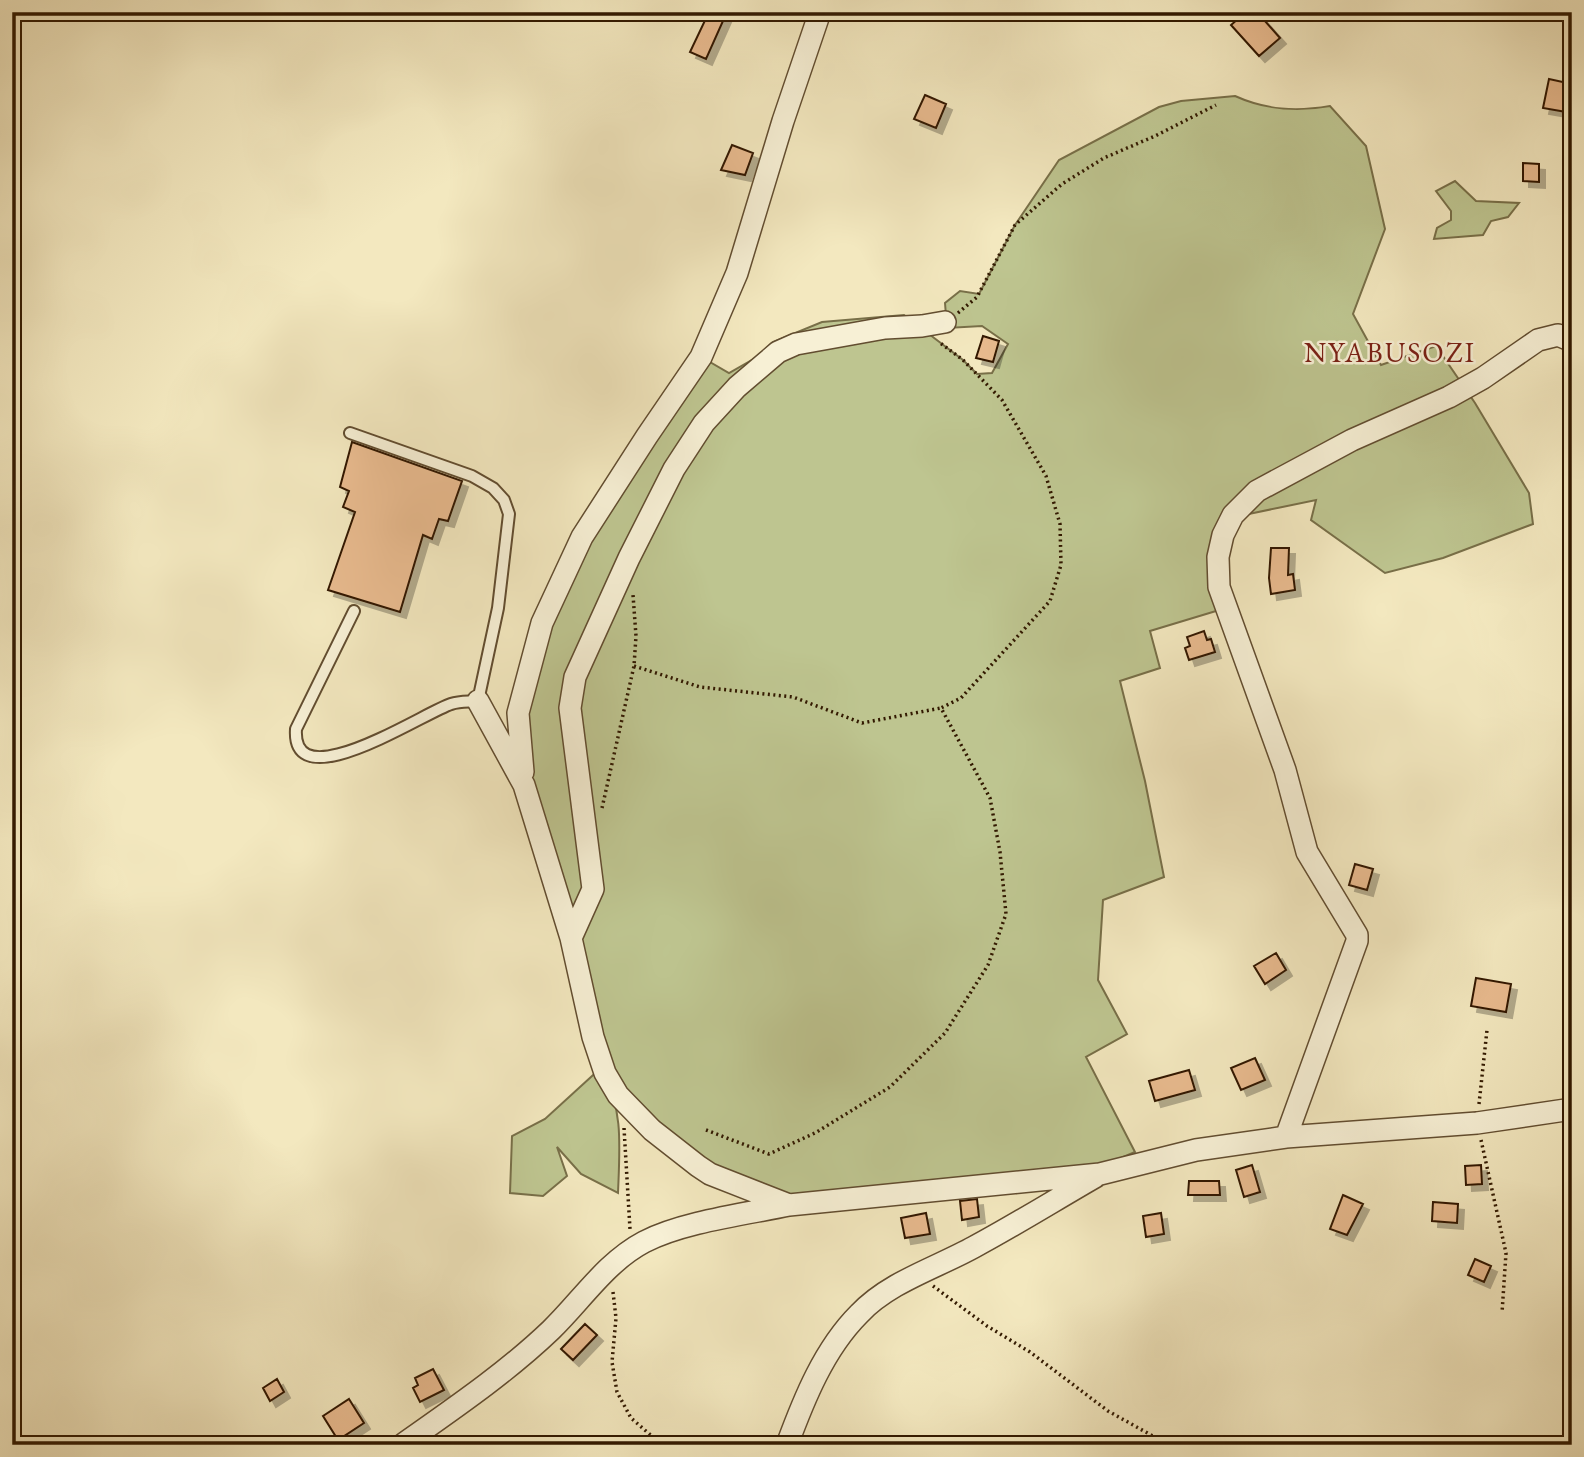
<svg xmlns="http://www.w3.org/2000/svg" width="1584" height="1457" font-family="'EB Garamond',serif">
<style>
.green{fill:#bec590;stroke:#786f48;stroke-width:2}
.building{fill:#e8ba8e;stroke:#321900;stroke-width:2;filter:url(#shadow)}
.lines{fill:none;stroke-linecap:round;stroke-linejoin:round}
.lane-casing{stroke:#624d30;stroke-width:14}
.street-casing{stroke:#624d30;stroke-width:24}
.path{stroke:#321900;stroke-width:3.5;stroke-dasharray:2 3.5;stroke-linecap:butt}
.lane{stroke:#f7f0d5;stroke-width:10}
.street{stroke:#f7f0d5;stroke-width:21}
.labels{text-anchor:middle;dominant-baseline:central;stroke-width:5;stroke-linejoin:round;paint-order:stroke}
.quarter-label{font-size:28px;letter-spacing:2px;fill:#7a1f14;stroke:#f7f0d5}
</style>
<defs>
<filter id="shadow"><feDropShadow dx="6" dy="6" stdDeviation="0" flood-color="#0004"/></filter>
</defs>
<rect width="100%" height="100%" fill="#f3e8bf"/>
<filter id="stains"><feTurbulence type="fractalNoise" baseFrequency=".00286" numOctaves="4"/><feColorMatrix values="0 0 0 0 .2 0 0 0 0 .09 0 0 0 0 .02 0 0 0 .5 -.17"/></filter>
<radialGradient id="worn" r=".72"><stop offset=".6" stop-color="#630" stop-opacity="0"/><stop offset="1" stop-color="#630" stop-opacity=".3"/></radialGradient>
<path class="green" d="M1235 96C1266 110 1296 112 1330 106L1366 146 1385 229 1353 314 1381 365 1436 346 1475 403 1529 493 1533 524 1443 558 1385 573 1311 520 1316 500 1239 516 1223 559 1226 608 1150 631 1160 668 1120 681 1145 781 1164 877 1103 900 1098 980 1127 1034 1086 1057 1135 1152 1102 1166 795 1198 713 1172 669 1134 626 1090 603 1050 526 786 527 684 583 539 703 358 729 373 757 357 773 342 822 322 904 315 963 360 977 374 992 373 1008 344 982 326 947 328 945 303 960 291 979 294 1015 225 1059 160 1159 107 1181 101Z
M1455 181 1476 201 1519 203 1508 217 1491 221 1483 235 1434 239 1437 228 1451 220V211L1436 191Z
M603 1066C623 1115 620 1141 618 1193L581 1174 557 1147 567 1176 543 1196 510 1193 512 1136 545 1119Z"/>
<path class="building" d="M709 12H727L706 59 690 52Z
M1246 12H1257L1280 38 1259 56 1231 25Z
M1549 79 1572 84V113L1543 108Z
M925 95 946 104 936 128 914 119Z
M732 145 753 153 745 175 721 170Z
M1523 163 1539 164V182L1523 181Z
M983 336 999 341 993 362 976 358Z
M352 442 462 481 448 521 439 519 432 539 423 535 400 612 328 590 355 512 343 507 349 491 340 487Z
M1271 548H1289L1288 575 1293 574 1295 590 1271 594 1269 578Z
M1204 631 1207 640 1211 639 1215 652 1189 660 1185 648 1190 646 1187 637Z
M1355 864 1373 869 1367 890 1349 885Z
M1276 953 1286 970 1265 984 1254 966Z
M1476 978 1511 984 1506 1012 1471 1006Z
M1255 1058 1265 1080 1241 1090 1231 1068Z
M1189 1070 1195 1090 1155 1101 1149 1081Z
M1252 1165 1260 1192 1244 1197 1236 1170Z
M1481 1165 1482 1184 1466 1185 1465 1166Z
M1189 1181H1219L1220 1195H1188Z
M1343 1195 1363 1204 1347 1235 1330 1229Z
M977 1199 979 1217 962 1220 960 1201Z
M1433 1202 1458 1204 1457 1223 1432 1221Z
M926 1213 930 1234 905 1238 901 1218Z
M1161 1213 1164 1234 1146 1237 1143 1216Z
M1475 1259 1491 1266 1484 1282 1468 1275Z
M585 1324 597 1335 573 1360 561 1349Z
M433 1369 444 1390 420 1402 413 1388 418 1385 415 1378Z
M277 1379 284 1392 270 1401 263 1388Z
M349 1399 364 1423 338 1440 323 1416Z"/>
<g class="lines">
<g class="lane-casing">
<path id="lane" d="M350 433 472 476 493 488 504 500 509 514 498 608 478 701C469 702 460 701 451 704 423 713 291 801 296 729L354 611"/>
</g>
<g class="street-casing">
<path id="street" d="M478 701 524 785 571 938 593 1037 605 1073 618 1095 652 1130 698 1166 710 1174 789 1205 1100 1174 1196 1150 1286 1137 1477 1123 1572 1109
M523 772 518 713 542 623 582 537 647 436 701 357 737 273 783 121 820 12
M571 938 593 889 570 708 575 677 629 558 674 469 704 423 737 387 778 352 796 344 885 328 922 326 945 322
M1286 1137 1357 941V935L1307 852 1285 770 1219 587 1218 557 1223 535 1233 515 1257 491 1352 440 1449 397 1483 378 1538 340 1558 335 1572 341
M402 1445C453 1409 506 1373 551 1330 581 1301 606 1262 644 1242 682 1222 746 1214 789 1205
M787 1445C804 1399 824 1349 859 1314 889 1282 936 1268 974 1247 1015 1225 1055 1200 1095 1177"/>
</g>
<path class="path" d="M958 313 977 297 1015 225 1062 184 1104 158 1155 136 1216 105
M634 666 700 687 793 697 862 723 941 708
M602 808 634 666 636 636 633 595
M1479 1104 1487 1030
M624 1128 630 1229
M706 1130 769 1154 815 1133 890 1087 945 1033 988 965 1006 914 1000 852 990 798 941 708 961 698 1050 601 1061 565 1060 524 1046 476 1002 400 963 360 939 342
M1481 1140 1506 1253 1502 1313
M933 1286 987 1326 1030 1352 1108 1411 1169 1445
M613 1292 616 1318 612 1362 617 1392 631 1418 662 1445"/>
<use href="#lane" class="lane"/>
<use href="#street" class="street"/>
</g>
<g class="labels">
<g class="quarter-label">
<text x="1390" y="352">NYABUSOZI</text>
</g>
</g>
<rect width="1584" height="1457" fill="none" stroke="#f3e8bf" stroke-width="42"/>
<rect x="14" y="14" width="1556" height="1429" fill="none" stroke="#321900" stroke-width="3.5"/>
<rect x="21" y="21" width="1542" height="1415" fill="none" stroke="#321900" stroke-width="2"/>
<rect width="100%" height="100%" filter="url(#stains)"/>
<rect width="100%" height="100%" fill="url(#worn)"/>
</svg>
